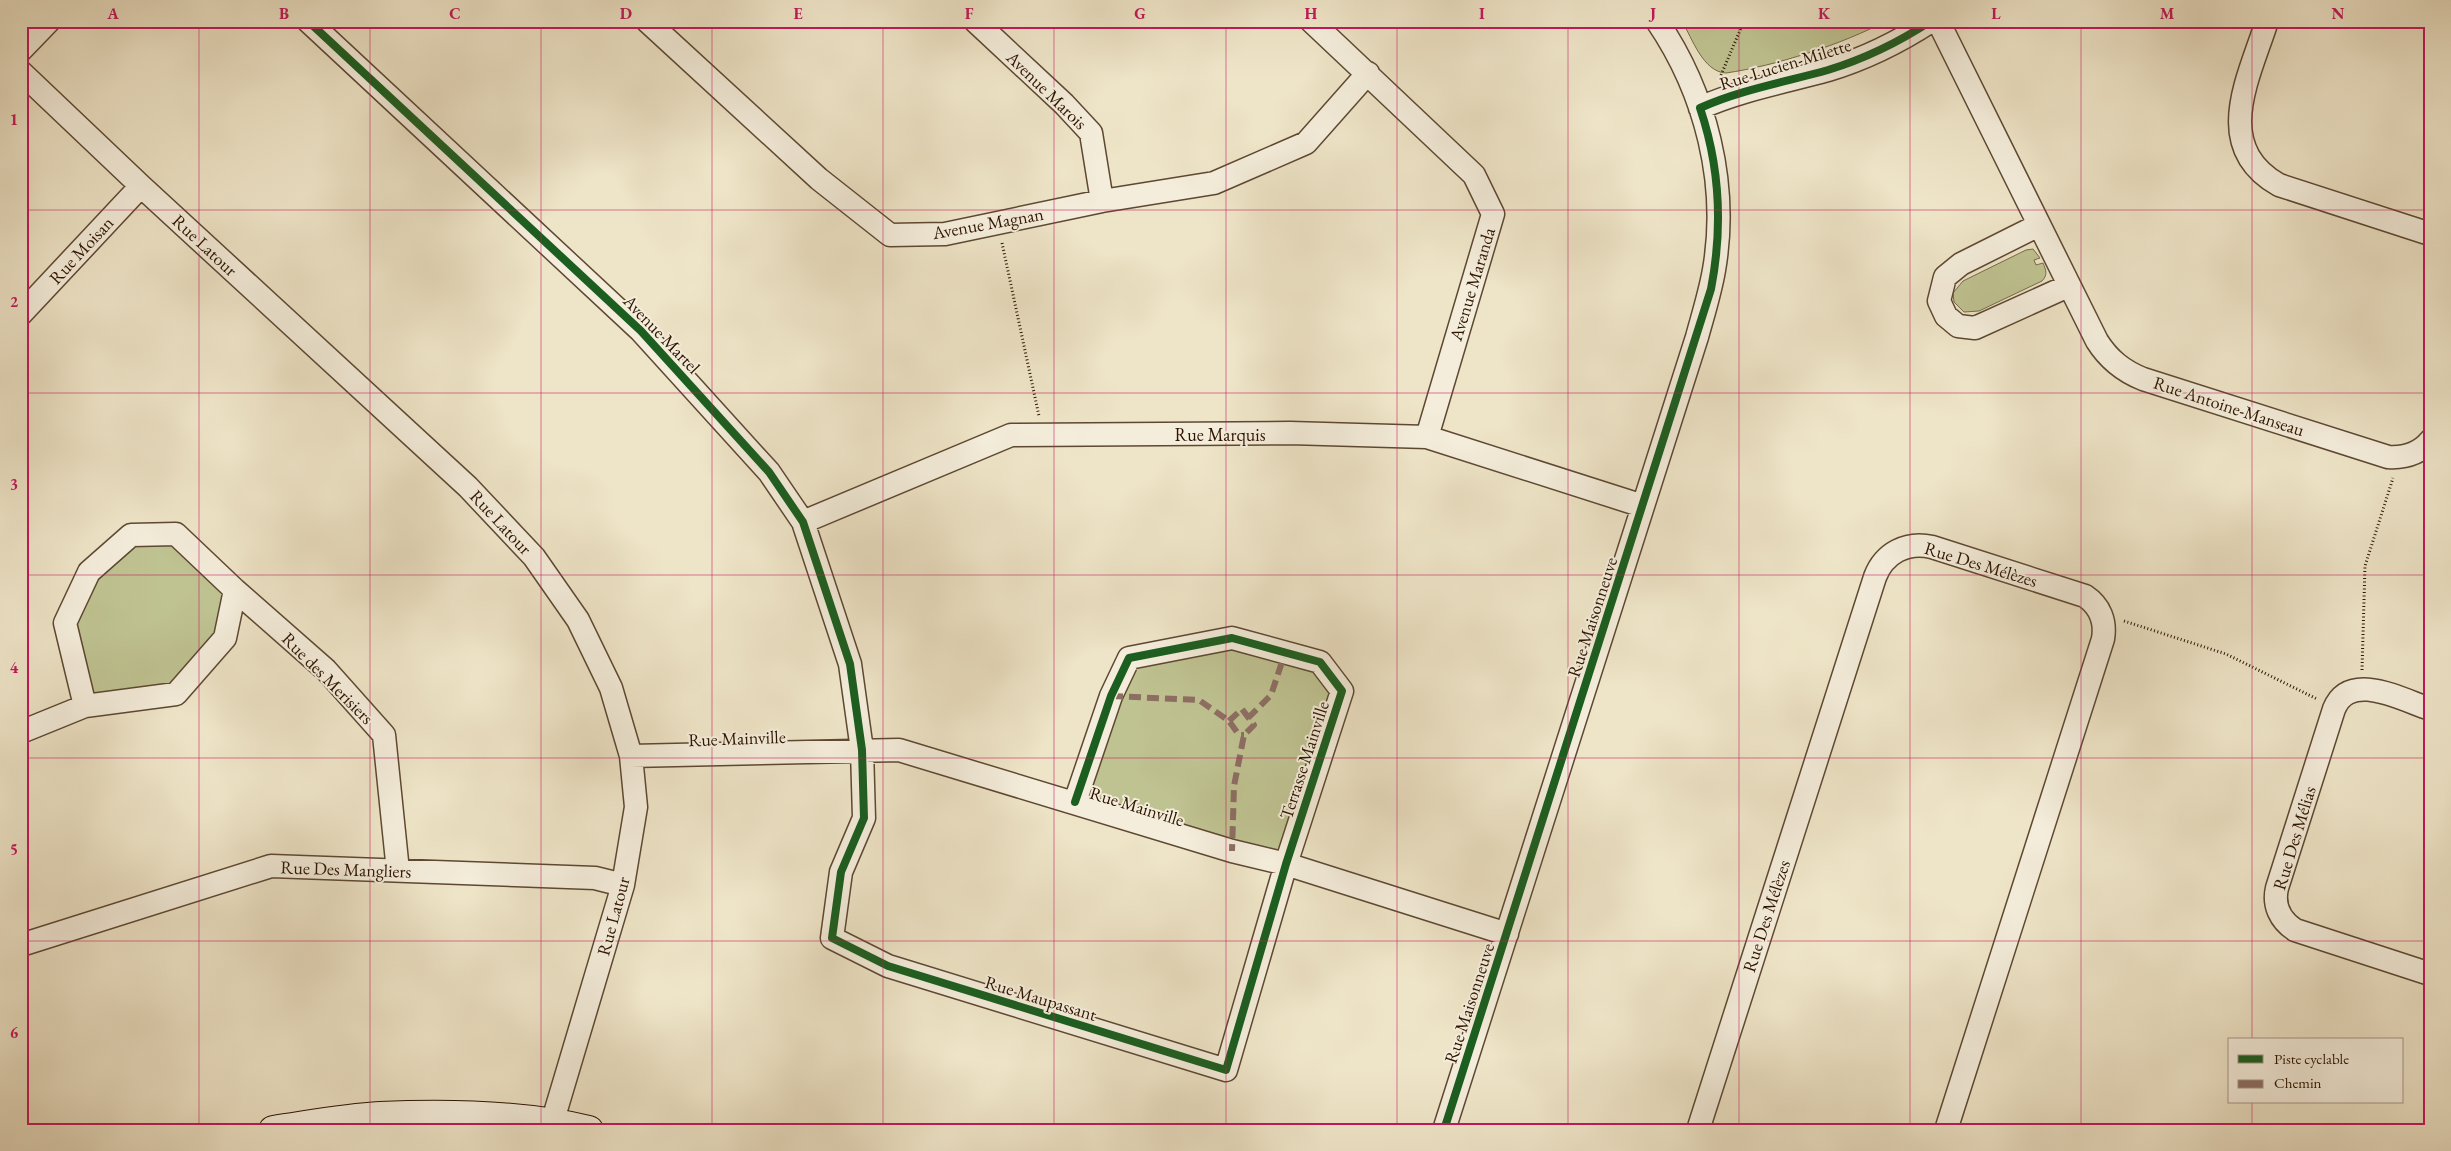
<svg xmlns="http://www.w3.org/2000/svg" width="2451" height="1151" font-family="'EB Garamond',serif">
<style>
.green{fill:#bfc291;stroke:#766b48}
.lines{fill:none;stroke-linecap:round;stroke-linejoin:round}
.street-casing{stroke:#5d4832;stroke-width:25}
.secondary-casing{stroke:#2d1400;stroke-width:30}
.path{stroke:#2d1400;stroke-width:3;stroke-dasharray:1 2.5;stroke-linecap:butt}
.street{stroke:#f4eddb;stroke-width:22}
.secondary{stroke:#f4eddb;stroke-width:28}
.quiet{stroke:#8d6e63;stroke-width:6;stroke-dasharray:12 6;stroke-linecap:butt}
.cycleway-casing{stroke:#f4eddb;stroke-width:11}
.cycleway{stroke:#1b5e20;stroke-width:8}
.grid{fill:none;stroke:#c2185b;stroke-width:1;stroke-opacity:0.55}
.labels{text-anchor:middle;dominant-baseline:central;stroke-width:4;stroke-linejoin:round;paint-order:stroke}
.street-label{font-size:18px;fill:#2d1400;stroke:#f4eddb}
.neatline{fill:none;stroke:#c2185b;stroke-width:2}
.grid-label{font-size:16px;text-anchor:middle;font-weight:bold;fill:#c2185b}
</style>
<rect width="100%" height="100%" fill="#eee4c7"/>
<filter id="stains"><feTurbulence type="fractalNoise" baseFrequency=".004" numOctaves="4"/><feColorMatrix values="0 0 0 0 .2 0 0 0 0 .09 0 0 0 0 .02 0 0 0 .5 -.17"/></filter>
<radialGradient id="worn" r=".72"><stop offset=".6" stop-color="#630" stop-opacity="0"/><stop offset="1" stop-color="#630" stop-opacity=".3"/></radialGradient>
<path class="green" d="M1682 21H1886C1843 44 1775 66 1726 73 1703 72 1692 38 1682 21Z
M2033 249 2040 258 2034 260 2036 265 2043 263C2046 270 2048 275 2042 281L1979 311 1964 312 1954 302 1953 293 1963 281 2026 250Z
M176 534 235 590 225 638 176 694 85 706 65 623 131 535Z
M1232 638 1320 662 1342 691 1286 864 1075 802 1129 658Z"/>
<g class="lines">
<g class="street-casing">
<path id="street" d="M308 21 641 331 769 472 803 522 850 664 862 750 864 818 841 872 832 938 888 966 1226 1070 1286 864 1342 691 1320 662 1232 638 1129 658 1111 696 1075 802
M647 21 819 179 890 235 945 234 1102 201 1214 183 1306 143 1368 73
M975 21 1064 104 1091 133 1102 201
M1311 21 1474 175 1493 214 1427 437
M1938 21 2097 341C2109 360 2123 371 2143 379L2388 457C2404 458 2419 454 2430 441
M2267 21C2249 78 2211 146 2279 185L2430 234
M21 50 49 21
M21 72 141 186 468 487 534 557 578 620 611 688 631 756 636 807 623 885 550 1130
M1700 108C1740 90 1785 82 1828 70 1864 59 1899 42 1931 21
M2039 225 1961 264 1945 277 1939 301 1946 316 1958 326 1975 328 2068 286
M21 314 141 186
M803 522 1011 435 1290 433 1427 437 1643 506
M235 590 326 670 384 735 398 871
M2430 709C2402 700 2350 670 2334 709L2277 888C2273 905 2280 920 2295 930L2430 974
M21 732 85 706 176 694 225 638 235 590 176 534 131 535 89 572 65 623 85 706
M631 756 899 750 1232 851 1286 864 1507 934
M21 945 271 866 595 878 623 885
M1444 1130 1697 337C1703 315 1710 293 1714 270 1729 184 1706 93 1657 21
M1698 1130 1875 577C1884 553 1907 541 1932 547L2085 596C2100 606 2106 621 2103 639L1946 1130"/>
</g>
<g class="secondary-casing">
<path id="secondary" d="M273 1130C308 1125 344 1118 380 1116 448 1113 523 1114 589 1130"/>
</g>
<path class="path" d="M1721 75 1744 21
M1002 243 1039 416
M2124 621 2226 654 2317 699
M2362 670 2365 566 2393 478"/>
<use href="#street" class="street"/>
<use href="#secondary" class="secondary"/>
<path class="quiet" d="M1111 696 1199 700 1229 721 1239 735H1244
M1248 718 1271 695 1285 653
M1229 721 1242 709 1254 725 1244 735 1234 786 1232 851"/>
<g class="cycleway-casing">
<path id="cycleway" d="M308 21 641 331 769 472 803 522 850 664 862 750 864 818 841 872 832 938 888 966 1226 1070 1286 864 1342 691 1320 662 1232 638 1129 658 1111 696 1075 802
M1444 1130 1711 289C1723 227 1720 167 1700 108 1740 90 1785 82 1828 70 1864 59 1899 42 1931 21"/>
</g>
<use href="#cycleway" class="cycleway"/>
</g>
<path class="grid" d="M199 21V1130M370 21V1130M541 21V1130M712 21V1130M883 21V1130M1054 21V1130M1226 21V1130M1397 21V1130M1568 21V1130M1739 21V1130M1910 21V1130M2081 21V1130M2252 21V1040M21 210H2430M21 393H2430M21 575H2430M21 758H2430M21 941H2430M2252 1102V1130"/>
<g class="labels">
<g class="street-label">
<text transform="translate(1785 64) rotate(-17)">Rue Lucien-Milette</text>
<text transform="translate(1047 90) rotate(44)">Avenue Marois</text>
<text transform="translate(988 223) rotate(-10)">Avenue Magnan</text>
<text transform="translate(205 245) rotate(43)">Rue Latour</text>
<text transform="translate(81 250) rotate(-47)">Rue Moisan</text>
<text transform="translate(1472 284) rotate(-73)">Avenue Maranda</text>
<text transform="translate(662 334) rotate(46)">Avenue Martel</text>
<text transform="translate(2229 406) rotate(18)">Rue Antoine-Manseau</text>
<text x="1220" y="434">Rue Marquis</text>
<text transform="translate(501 522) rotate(47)">Rue Latour</text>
<text transform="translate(1981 564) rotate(17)">Rue Des Mélèzes</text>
<text transform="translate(1592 617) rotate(-72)">Rue Maisonneuve</text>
<text transform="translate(328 678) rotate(45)">Rue des Merisiers</text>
<text transform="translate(737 738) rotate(-2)">Rue Mainville</text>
<text transform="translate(1304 760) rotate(-72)">Terrasse Mainville</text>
<text transform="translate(1137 806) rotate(17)">Rue Mainville</text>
<text transform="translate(2294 838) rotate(-73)">Rue Des Mélias</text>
<text transform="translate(346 869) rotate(2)">Rue Des Mangliers</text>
<text transform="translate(613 916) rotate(-75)">Rue Latour</text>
<text transform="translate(1766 916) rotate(-72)">Rue Des Mélèzes</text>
<text transform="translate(1041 998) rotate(17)">Rue Maupassant</text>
<text transform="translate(1469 1003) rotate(-72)">Rue Maisonneuve</text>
</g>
</g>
<rect width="2451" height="1151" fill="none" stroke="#eee4c7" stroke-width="55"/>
<rect x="2228" y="1038" width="175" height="65" fill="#f4eddb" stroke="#a49683"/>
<rect x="2238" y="1055" width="25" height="8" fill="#1b5e20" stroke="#a49683"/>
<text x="2274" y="1064" font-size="15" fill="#2d1400">Piste cyclable</text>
<rect x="2238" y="1080" width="25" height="8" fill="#8d6e63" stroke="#a49683"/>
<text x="2274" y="1088" font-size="15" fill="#2d1400">Chemin</text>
<rect x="28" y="28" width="2396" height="1096" class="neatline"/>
<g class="grid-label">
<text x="113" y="19">A</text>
<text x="284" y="19">B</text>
<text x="455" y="19">C</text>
<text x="626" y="19">D</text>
<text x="798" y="19">E</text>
<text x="969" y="19">F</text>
<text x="1140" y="19">G</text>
<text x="1311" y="19">H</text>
<text x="1482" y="19">I</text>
<text x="1653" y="19">J</text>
<text x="1824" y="19">K</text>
<text x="1996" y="19">L</text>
<text x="2167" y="19">M</text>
<text x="2338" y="19">N</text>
<text x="14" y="125">1</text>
<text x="14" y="307">2</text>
<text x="14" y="490">3</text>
<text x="14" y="673">4</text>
<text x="14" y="855">5</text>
<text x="14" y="1038">6</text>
</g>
<rect width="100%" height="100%" filter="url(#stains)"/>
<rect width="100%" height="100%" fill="url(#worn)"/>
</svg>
